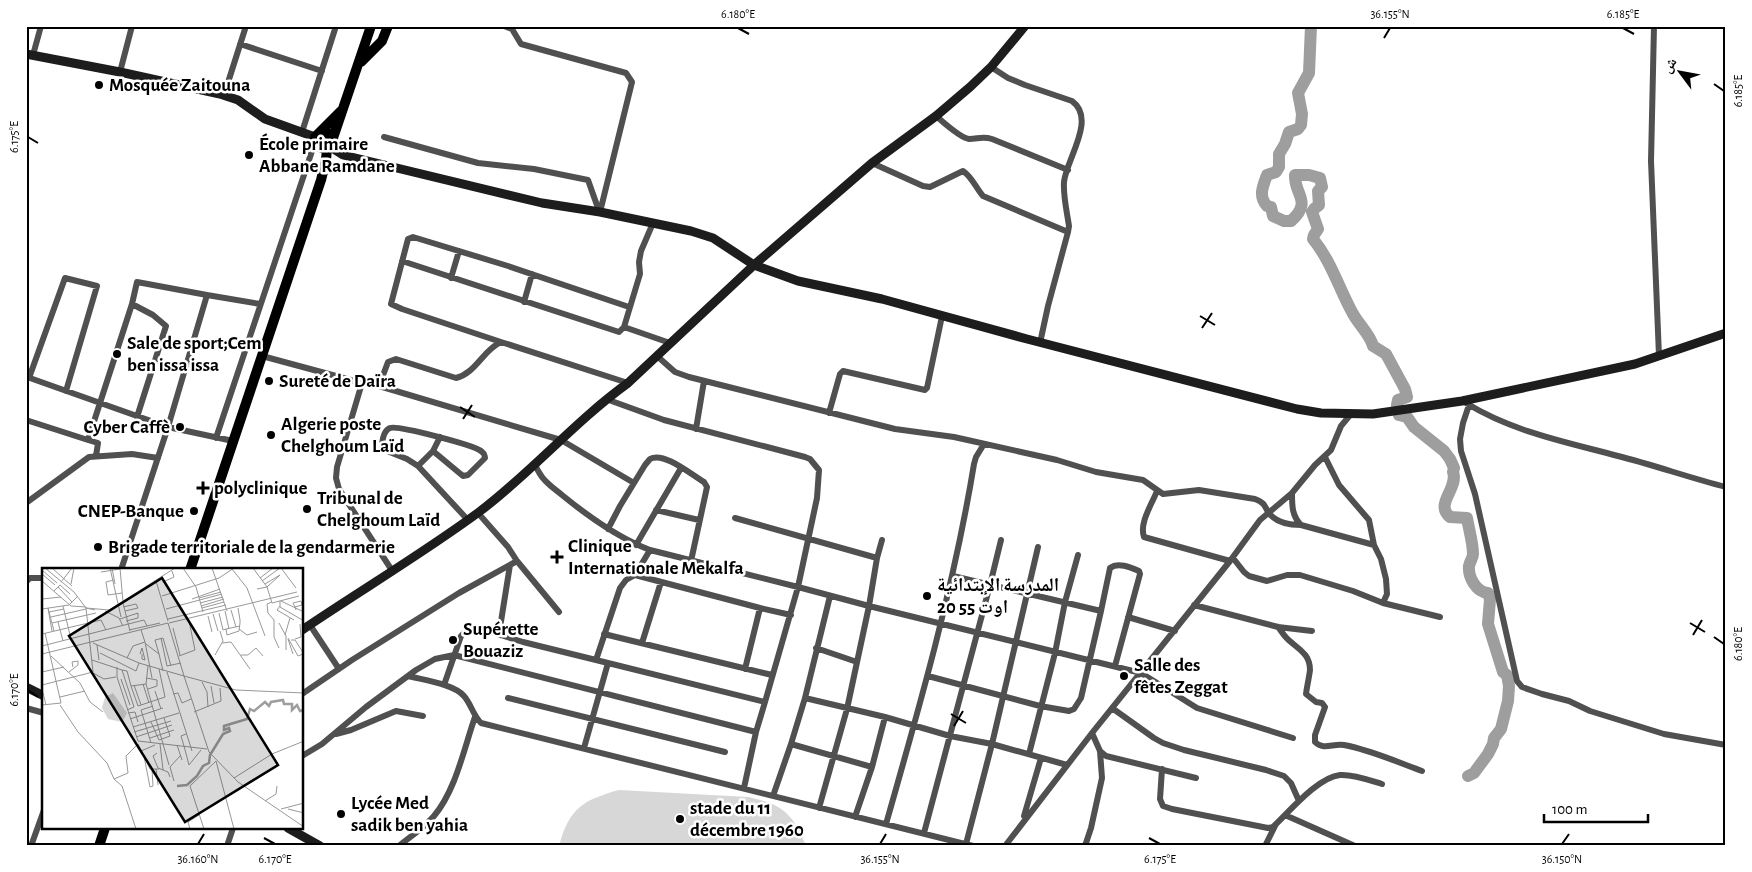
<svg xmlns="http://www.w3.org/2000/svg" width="1752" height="872" font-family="'Alegreya Sans','Noto Naskh Arabic',sans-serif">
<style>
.green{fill:#d7d7d7}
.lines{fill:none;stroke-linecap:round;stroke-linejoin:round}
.river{stroke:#9e9e9e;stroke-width:12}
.street{stroke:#505050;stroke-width:6}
.secondary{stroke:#1d1d1d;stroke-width:9}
.primary{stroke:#000;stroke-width:10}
.ticks{fill:none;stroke:#000;stroke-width:2}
.poi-dot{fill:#000;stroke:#fff;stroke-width:2}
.labels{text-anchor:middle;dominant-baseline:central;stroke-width:5;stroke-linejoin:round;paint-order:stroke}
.poi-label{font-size:19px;font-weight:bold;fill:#000;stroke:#fff;text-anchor:start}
.inset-river{fill:none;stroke:#9e9e9e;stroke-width:2.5}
.inset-road{fill:none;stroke:#999;stroke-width:1}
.view{fill:#000;fill-opacity:0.15;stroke:#000;stroke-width:2.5}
.inset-edge{fill:none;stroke:#000;stroke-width:2.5}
.neatline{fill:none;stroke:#000;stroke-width:2}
.ticks-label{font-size:12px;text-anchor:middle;fill:#000}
</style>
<rect width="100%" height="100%" fill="#fff"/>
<path class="green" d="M619 790 748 797C782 804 793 813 806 846H559C569 808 583 800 619 790Z"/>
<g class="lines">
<path class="river" d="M1311 26 1309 73 1298 93 1302 114 1301 125 1298 129 1289 132 1285 144 1279 154V167L1276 172 1267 175C1263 186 1258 196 1267 206L1271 207 1273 216 1284 221H1291C1313 201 1294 195 1295 175H1309L1320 178 1322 187 1318 191 1319 205 1314 209 1312 212 1318 229 1314 235 1313 239C1331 261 1339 288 1352 312 1358 324 1370 334 1373 346L1386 354 1405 389 1407 397 1398 400 1397 405 1399 415 1407 417 1414 427 1444 451 1450 459 1454 468 1453 472C1459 488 1434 504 1450 517L1467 518C1469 530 1473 543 1473 554 1473 558 1470 561 1469 566 1468 577 1476 592 1488 593L1490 599 1488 624 1503 672 1507 675 1509 686 1508 701 1501 729 1494 738 1493 744 1488 754 1474 773 1468 776"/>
<path class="street" d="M504 26 512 29 521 44 626 73 632 82 600 212
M1654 26 1651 161 1659 356
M240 44 322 71
M33 55 41 26
M991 67 1008 78 1025 85 1072 101C1097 119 1066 160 1064 182 1063 196 1067 212 1069 226L1068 232 1048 306 1040 343
M120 72 132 26
M224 95 246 26
M936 116C943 122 960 138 969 139 978 139 982 136 992 139L1068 170
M302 132 336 26
M384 137 478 163 534 169 588 180 599 211
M872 163 923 186 930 187 963 171C972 177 976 188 983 196L1068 232
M402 261 619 332 624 327 640 274 639 262 641 251 653 223
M451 278 459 251
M524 302 532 274
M132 304 137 282 207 295
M624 327 670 343
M501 342 402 309 391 304 408 239 413 237 508 266 629 307
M262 356 362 383 337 467 336 478 339 489 393 572
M657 356 675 372 689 377 895 429 954 437 1057 460 1096 472 1143 480 1163 494 1199 490 1255 499C1263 502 1264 504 1268 512 1275 522 1289 525 1301 525
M27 377 168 427 233 441
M29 378 65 278 97 286 66 391
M362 383 379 386 561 440 634 483
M379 386 388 362 396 359 456 378C476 373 483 350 501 342L628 383
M1466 403C1513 432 1566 442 1618 456 1654 465 1690 478 1726 487
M1469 405 1463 423 1460 439 1461 451 1475 494 1517 681 1522 687 1542 694 1569 701 1590 711 1664 734 1726 745
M829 413 840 374 843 371 925 390 927 388 942 316
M26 420 88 440
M696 429 704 381
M440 437 433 451 418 466 467 519
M216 438 315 142
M96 456 98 443 88 440 132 304 153 315 166 326 137 417
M535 464C536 467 538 471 540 474 545 483 555 489 562 495 589 517 618 538 650 550L798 587 869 606 1141 673 1197 708 1293 738
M418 466 407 459 382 449C382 442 383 431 390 428 398 425 473 445 481 451 485 454 484 454 485 458L468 475 463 476 433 451
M1157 491C1152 504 1139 523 1144 537L1230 561
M1292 493C1292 506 1292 516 1301 525L1374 545
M26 503 89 457 132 454 158 458
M656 510 699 520
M735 518 877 558
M608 529 620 506 645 465C645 465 650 459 650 459 664 451 693 476 704 482L707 487 691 561
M636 545 681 468
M1233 558 1244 572 1249 576 1267 581 1287 575H1300L1353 591 1383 603 1387 594 1386 579 1381 559 1374 545 1369 520 1339 485 1325 457
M517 561 559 612
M121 570 168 427 207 295 260 304
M635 575 760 608 791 615
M26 582 30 578H44
M830 596 805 698 885 717 950 736 992 744 1067 765
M1383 603 1440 617
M1194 605 1278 627 1312 631
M1101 611 1110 568C1118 562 1130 567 1139 571L1140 574 1115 666
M1128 617 1175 631
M310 625 339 669
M1278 627C1282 632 1285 638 1291 642 1300 650 1310 655 1310 670 1309 678 1307 686 1306 694L1316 702 1322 703 1325 707 1315 735V742C1324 751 1333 743 1344 745 1371 750 1397 762 1422 771
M499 634 510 565
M604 634 772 675
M642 643 661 582
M816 648 857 662
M596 660 765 702 798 587 817 498 819 470 810 459 805 457 664 420 606 399
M745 669 760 608
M408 676C423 680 454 684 464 696 471 704 473 715 481 723L973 846
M928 676 1040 706 1069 711 1074 709 1081 698 1101 611 953 576
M444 685 461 636 468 629 478 628 523 642 596 660 620 588 626 580 635 575 650 550
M302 694 352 660 459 593 517 561 508 547 478 513
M508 698 725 752
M26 708 44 713
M1112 708 1154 738 1163 743 1184 750 1266 770 1284 776 1291 783 1299 801
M756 732 765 702
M1092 733 1100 751 1106 756 1196 778
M336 734 351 730 396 711 423 716
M791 744 805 698
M584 748 608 663
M1029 754 1055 653 1065 602 1078 555
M302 756 322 744 366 707 416 670 435 659 454 655 756 732 744 788
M1162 769 1160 799 1163 806 1172 809 1268 828 1273 827C1289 812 1318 777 1340 775 1353 774 1369 780 1382 784
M773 796 791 744 872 767
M819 808 847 709 869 606 877 558 882 540
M1285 815 1355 846
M1024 816 1041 758
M855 817 872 767 885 717
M886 824C920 705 954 586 974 464L976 457 984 444
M924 833 990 585 1001 540
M966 844 992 744 1038 547
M31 846 44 810
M227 846 233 828
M399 846C411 836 424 828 434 816 456 790 464 748 475 717
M1005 846 1092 733 1230 561 1260 520 1292 493 1315 465 1331 450 1341 426 1351 414
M1085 846 1091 828 1102 778 1100 751
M1265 846 1276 824"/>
<path class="secondary" d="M26 54 120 72 220 94 238 100 265 119 315 137
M329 146 343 155 542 203 600 212 691 231 713 238 754 265 872 163 936 116 970 87 991 67 1025 26
M302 630C361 590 422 554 479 512 531 473 574 422 628 383L754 265 798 281 882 299 1027 339 1297 409 1321 413 1373 414 1462 401 1635 364 1726 333
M26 687 44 696
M288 828 320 846"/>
<path class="primary" d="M361 62 382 41 388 26
M321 132H327L331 138 329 146 325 149 317 146 315 142V137L341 111
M332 141 371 26
M190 570 321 180 326 160 327 148
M99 846 105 828"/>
</g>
<path class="ticks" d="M738 28 749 34M1623 28 1634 34M1384 38 1390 28M1714 84 1724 91M28 137 38 143M1200 316 1215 325M1202 328 1212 313M460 407 475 417M463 419 472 405M1690 623 1705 632M1693 635 1702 620M1714 637 1724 644M28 690 38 697M951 714 966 723M954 726 963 711M264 838 275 844M1149 838 1160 844M198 844 204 834M880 844 886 834M1562 844 1569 834"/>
<g class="poi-dot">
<circle cx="99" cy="85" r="5"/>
<circle cx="249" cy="155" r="5"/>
<circle cx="117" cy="354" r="5"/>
<circle cx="269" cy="381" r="5"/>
<circle cx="180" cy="427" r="5"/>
<circle cx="271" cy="435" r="5"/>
<path d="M200.5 480.5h5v5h5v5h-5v5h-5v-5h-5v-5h5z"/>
<circle cx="307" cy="509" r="5"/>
<circle cx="194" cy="511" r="5"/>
<circle cx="98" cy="547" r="5"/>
<path d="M554.5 549.5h5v5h5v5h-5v5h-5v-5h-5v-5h5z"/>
<circle cx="927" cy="596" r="5"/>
<circle cx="453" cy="640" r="5"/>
<circle cx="1124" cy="676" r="5"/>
<circle cx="341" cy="814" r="5"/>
<circle cx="680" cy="819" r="5"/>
</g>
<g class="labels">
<g class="poi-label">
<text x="109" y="85">Mosquée Zaitouna</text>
<text x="259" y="144">École primaire<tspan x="259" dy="22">Abbane Ramdane</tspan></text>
<text x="127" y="343">Sale de sport;Cem<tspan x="127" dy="22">ben issa issa</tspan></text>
<text x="279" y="381">Sureté de Daïra</text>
<text x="281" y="424">Algerie poste<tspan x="281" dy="22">Chelghoum Laïd</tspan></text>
<text x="170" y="427" text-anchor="end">Cyber Caffè</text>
<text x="214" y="488">polyclinique</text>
<text x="317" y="498">Tribunal de<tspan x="317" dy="22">Chelghoum Laïd</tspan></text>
<text x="184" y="511" text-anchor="end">CNEP-Banque</text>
<text x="568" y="546">Clinique<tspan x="568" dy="22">Internationale Mekalfa</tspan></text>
<text x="108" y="547">Brigade territoriale de la gendarmerie</text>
<text x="937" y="585">المدرسة الإبتدائية<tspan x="937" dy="22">20 اوت 55</tspan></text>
<text x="463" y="629">Supérette<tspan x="463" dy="22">Bouaziz</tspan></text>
<text x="1134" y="665">Salle des<tspan x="1134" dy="22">fêtes Zeggat</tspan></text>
<text x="351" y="803">Lycée Med<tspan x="351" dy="22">sadik ben yahia</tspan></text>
<text x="690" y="808">stade du 11<tspan x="690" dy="22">décembre 1960</tspan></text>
</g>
</g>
<g transform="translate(42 568)">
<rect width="261" height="261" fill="#fff"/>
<path d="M71 125 85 145 80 154 66 151 60 140 63 129Z" fill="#d7d7d7"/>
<path class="inset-river" d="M135 218 145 217 155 208 161 198 167 195 168 187 181 166 188 163 187 160 182 162V158L205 151 208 141 212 143 223 134 227 138 229 134 241 132 242 136H250V142L255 137 258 143 262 142"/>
<path class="inset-road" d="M3 0 32 24 44 40M10 0 30 18M68 0 79 49M70 0 73 16M78 0 81 34M141 0 154 19 161 44M170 0 185 43M211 0 225 19 230 35 257 28M239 0 254 20M190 1 205 20 223 68M0 2 15 15M59 4 78 1M0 6 13 17M218 10 231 0M72 12 64 14 66 27 80 25M0 13 29 38 44 39M114 13 126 53M220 13 238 0M19 14 30 0M121 14 132 9 130 3M29 16 32 0M16 19 18 17 28 26M215 21 225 19 238 7 223 16M12 23 16 19 30 34M120 28 177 10 192 0M157 30 179 24M0 31 19 29M150 31 178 21M238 33V39L262 53M239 33 262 44M230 34 225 36 226 45 232 52V69L237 80M81 35 88 63M158 35 181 29M21 38 29 71M159 38 182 31M238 38 235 42 252 52M81 39 94 36 96 40 83 43M253 39 251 35 259 33 260 37 253 39 254 42M160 40 182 34M196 40 198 52V55L197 63 185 67 184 61 198 58M0 41 27 37 36 28M124 41 180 26M53 42 44 40 67 42 133 0M189 42 194 59M63 43 77 50 81 58M183 43 187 61M7 44 22 41M177 45 181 62 184 61M171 46 176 63M166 48 170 64M9 49 44 41M78 51 96 45V50L84 53M126 51 184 37M16 54 21 73M10 55 54 45M126 55 142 108 194 122 262 125M127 55 255 24M237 55 244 68V82M131 60 138 87M197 61 205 67 215 64M87 62 118 55M10 63 6 40 12 63M0 66 59 52 64 62M243 67 248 50M119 70 125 98 139 95M246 70 256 88 261 86M246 71 251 86M253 71 259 69 258 56M249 72H253L262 86M103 74 110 110M51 75 97 95 142 108 167 184 196 214 262 259M180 75 189 74 208 101M104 76 117 86 121 103M55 77 57 92M0 78 102 52 105 58M58 85 94 103 97 95M0 86 126 55M98 86 100 80 103 92 100 91V86M117 86 113 72 121 70 129 98M173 87 181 73 178 63M199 87H206L214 80 221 88M9 88 38 115 48 134 61 144M137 88 153 82 147 53M85 90 91 78 103 74 99 62M50 92 80 102 92 139 85 142M106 98 104 116 127 197M75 99V109L96 173 165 181M80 102 85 103 89 118 104 116M0 104 22 99M27 104 36 97V93L30 94 31 99M125 104 150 183M51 105 62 111 74 109M104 110 115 112V118L106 121M79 111 88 137M160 114 165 124 166 139M101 116 107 135M0 117 51 104 44 40M92 117 99 137M89 118 96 138 123 129 117 101M169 118 172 135M0 121 4 137M113 123 119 141M131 126 136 125 140 135 149 131M18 129 43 123M0 137 19 135 3 65M18 137 36 164 65 195 72 211 86 205 84 188 96 176M152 144 179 133 178 120M86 145 93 144 96 154M88 151 121 140M109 154 117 172 128 168 122 150M91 159 137 145M92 164 129 153M94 169 130 157M108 170 132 162M109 175 99 142 111 138M96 176 108 201H117M118 176 121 202M135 177 140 192M142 178 147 197 159 182M142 178 139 168 144 166M99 183 113 177M115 185 111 188 116 200 126 204 128 209M102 188 108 219 111 218 110 201M174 193 192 261M114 201 116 217M192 210 230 186 262 173M72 211 80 218 94 261M132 213 128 199 138 188M223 233 234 226 235 218M239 241 262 235M246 241 262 245M148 261 146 254 157 247M162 261 148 218 174 193"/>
<path class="view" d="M120 10 236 197 143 254 27 68Z"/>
<rect width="261" height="261" class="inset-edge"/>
</g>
<rect width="1752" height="872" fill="none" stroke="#ffffff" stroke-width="55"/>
<g transform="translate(1680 72) rotate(302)" stroke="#ffffff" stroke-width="4" paint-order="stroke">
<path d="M0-4L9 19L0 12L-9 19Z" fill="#000000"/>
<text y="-8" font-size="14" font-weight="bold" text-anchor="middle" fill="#000000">ش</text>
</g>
<path d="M1544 814v8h104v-8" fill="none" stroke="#000000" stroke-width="2.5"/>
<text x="1552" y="814" font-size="15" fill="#000000" stroke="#ffffff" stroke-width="4" paint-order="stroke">100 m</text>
<rect x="28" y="28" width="1696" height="816" class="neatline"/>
<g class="ticks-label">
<text x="738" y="18">6.180°E</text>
<text x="1390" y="18">36.155°N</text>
<text x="1623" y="18">6.185°E</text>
<text transform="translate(1738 91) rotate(-90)" y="4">6.185°E</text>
<text transform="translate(14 137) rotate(-90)" y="4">6.175°E</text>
<text transform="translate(1738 644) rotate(-90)" y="4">6.180°E</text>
<text transform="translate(14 690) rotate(-90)" y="4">6.170°E</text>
<text x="198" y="863">36.160°N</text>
<text x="275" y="863">6.170°E</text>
<text x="880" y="863">36.155°N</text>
<text x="1160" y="863">6.175°E</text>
<text x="1562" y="863">36.150°N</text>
</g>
</svg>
